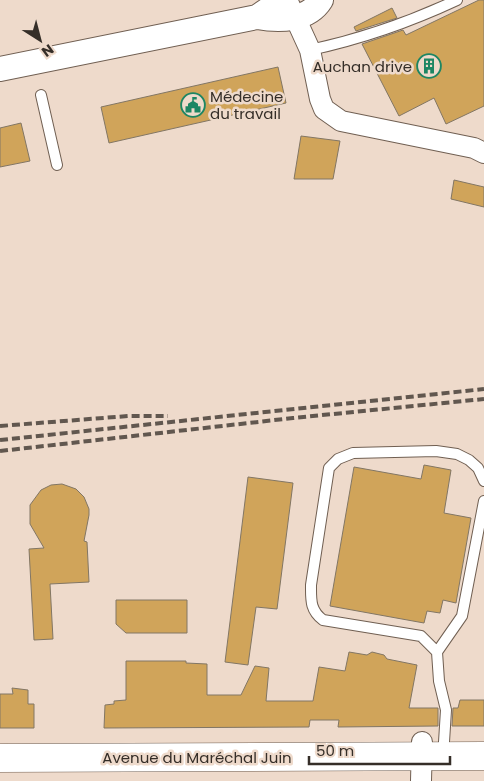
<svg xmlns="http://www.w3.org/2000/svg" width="484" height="781" font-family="Poppins,sans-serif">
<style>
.building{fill:#d0a45a;stroke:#827664}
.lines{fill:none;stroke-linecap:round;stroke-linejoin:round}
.service-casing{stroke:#705f52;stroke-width:12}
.minor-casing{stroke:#705f52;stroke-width:22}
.tertiary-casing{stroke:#705f52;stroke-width:26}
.secondary-casing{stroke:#705f52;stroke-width:29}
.service{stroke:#fff;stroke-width:10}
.minor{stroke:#fff;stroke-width:20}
.tertiary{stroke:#fff;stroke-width:24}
.secondary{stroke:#fff;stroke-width:28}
.rail{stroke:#61574f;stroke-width:4;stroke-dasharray:8 4;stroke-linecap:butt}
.labels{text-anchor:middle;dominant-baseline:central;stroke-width:5;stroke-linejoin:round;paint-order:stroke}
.poi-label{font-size:15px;fill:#352e28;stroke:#eedacb;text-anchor:end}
.street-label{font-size:15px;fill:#352e28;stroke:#eedacb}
</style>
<rect width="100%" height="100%" fill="#eedacb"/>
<path class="building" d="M479 0H484V106L446 124 434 98 399 116 362 44 403 30 406 35Z
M392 8 397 18 356 31 354 27Z
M278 67 286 103 109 143 101 107Z
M21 123 30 161 0 167V128Z
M301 136 340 141 333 179H294Z
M454 180 484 187V207L451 199Z
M424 465 451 470 444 513 471 518 456 603 443 600 440 613 427 611 424 623 330 606 354 467 421 479Z
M248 477 293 483 277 609 256 607 248 665 225 662Z
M62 484 76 489 84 497 89 509V515L84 541 87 542 89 582 50 584 53 639 34 640 29 549 44 548 30 524V505L41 490 51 485Z
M116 600H187V633H126L116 624Z
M349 652 367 655 372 652 384 655 387 659 417 665 409 708H438V726L338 727 339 720H310L309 727 104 728 105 705 114 704V701L126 700V661H186V663L207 664V695H241L255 666 269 668 266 701H313L319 667 345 671Z
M12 688 28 690V704H34V728H0V694H13Z
M460 700H484V726H452L453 708H458Z"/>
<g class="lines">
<g class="service-casing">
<path id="service" d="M310 50C361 39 410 22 457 0
M41 95 57 165
M437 652 421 636 323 620C310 610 311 600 311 585L329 468 338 459 353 453 436 451 457 454 469 460 478 468 484 481
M444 742 446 710 439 681 437 652 462 616 484 501"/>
</g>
<g class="minor-casing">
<path id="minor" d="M289 4 310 50 320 99 324 109 341 121 474 148 484 153
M421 781 422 742"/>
</g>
<g class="tertiary-casing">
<path id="tertiary" d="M257 17C279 21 308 21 321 0
M0 69 257 17 282 0"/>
</g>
<g class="secondary-casing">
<path id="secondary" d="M0 758 484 756"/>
</g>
<use href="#service" class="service"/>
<use href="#minor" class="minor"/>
<use href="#tertiary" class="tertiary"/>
<use href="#secondary" class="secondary"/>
<path class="rail" d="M0 426 128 416H168
M0 440 484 389
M0 451 293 418 484 399"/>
</g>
<defs>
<g id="building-ring" transform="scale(1.25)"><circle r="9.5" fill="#eedacb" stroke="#1d8663" stroke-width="1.5"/><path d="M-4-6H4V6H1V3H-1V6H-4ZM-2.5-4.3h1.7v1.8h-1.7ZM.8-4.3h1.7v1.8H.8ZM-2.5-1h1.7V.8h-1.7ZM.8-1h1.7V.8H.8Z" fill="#1d8663"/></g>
<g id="civic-ring" transform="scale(1.25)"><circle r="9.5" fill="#eedacb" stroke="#1d8663" stroke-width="1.5"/><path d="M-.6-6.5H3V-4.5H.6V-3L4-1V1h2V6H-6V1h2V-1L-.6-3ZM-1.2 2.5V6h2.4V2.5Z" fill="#1d8663"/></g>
</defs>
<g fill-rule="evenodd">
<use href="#building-ring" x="429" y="66"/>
<use href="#civic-ring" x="193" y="105"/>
</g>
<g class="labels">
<g class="poi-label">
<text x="412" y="66">Auchan drive</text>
<text x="210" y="96" text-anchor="start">Médecine<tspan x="210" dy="17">du travail</tspan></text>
</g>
<g class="street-label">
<text x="197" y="757">Avenue du Maréchal Juin</text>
</g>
</g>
<g transform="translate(40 40) rotate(144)" stroke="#eedacb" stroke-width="4" paint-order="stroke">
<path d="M0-4L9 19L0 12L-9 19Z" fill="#352e28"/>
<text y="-8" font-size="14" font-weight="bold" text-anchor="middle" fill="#352e28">N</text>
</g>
<path d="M309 756v8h141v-8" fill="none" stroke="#352e28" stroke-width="2.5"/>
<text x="316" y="756" font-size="15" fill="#352e28" stroke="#eedacb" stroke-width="4" paint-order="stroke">50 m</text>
</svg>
